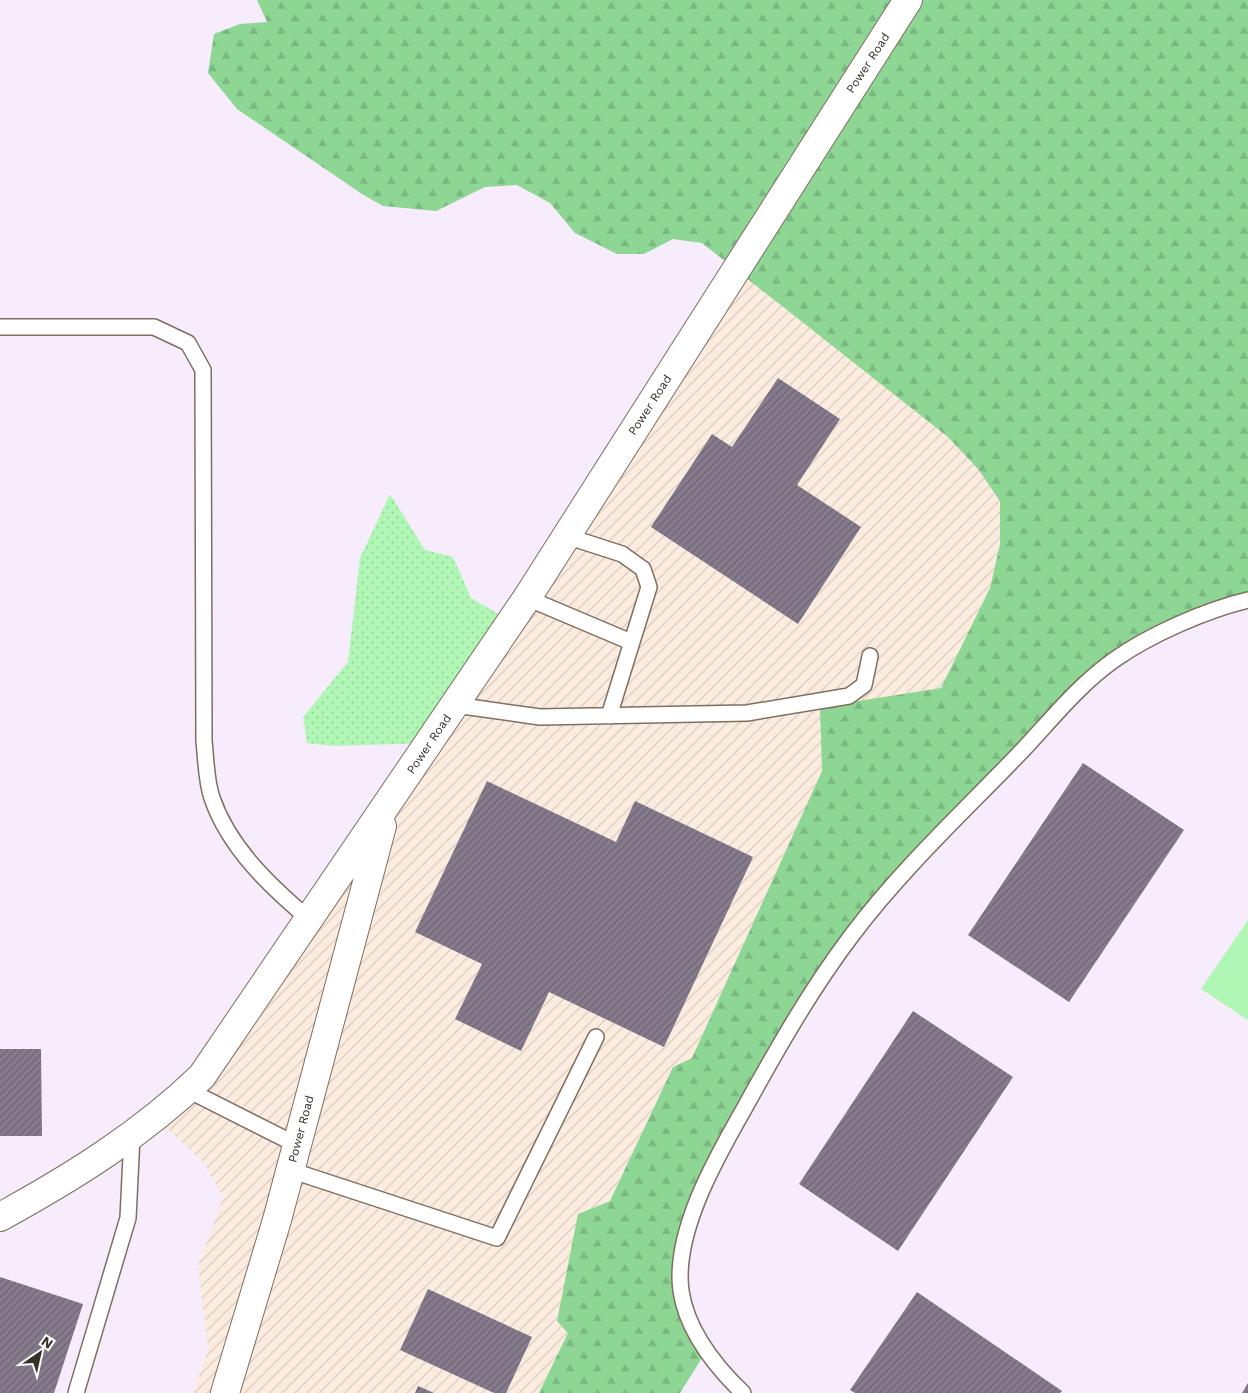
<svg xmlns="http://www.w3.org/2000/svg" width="1248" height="1393" font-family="'Work Sans',sans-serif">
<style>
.commercial{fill:#f7ecfc}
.industrial{fill:url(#industrial-furrows)}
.grass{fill:url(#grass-dots)}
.forest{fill:url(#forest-firs)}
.pitch{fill:#b0f6b5}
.building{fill:url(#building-hatch)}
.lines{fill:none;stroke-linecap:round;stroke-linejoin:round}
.service-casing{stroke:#7f6f60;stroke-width:18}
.minor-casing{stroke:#7f6f60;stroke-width:30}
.service{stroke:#fff;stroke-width:15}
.minor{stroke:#fff;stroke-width:28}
.labels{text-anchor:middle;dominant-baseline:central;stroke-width:4;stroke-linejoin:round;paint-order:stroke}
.street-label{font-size:12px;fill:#38312a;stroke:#fff}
</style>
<defs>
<pattern id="industrial-furrows" width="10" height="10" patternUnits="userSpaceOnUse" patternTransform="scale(1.25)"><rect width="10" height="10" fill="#fbecdf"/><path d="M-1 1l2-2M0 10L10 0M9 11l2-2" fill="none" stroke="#d8cbc0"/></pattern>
<pattern id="grass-dots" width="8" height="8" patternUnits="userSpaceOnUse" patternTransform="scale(1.25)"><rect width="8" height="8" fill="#b0f6b5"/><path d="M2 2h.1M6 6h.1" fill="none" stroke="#98d39c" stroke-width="1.8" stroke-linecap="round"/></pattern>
<pattern id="forest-firs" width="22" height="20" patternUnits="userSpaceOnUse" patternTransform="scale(1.25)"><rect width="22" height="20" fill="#8dd694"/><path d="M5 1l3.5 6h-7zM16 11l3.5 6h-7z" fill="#7ab880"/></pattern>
<pattern id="building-hatch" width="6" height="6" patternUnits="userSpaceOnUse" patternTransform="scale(1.25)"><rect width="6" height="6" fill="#867b8d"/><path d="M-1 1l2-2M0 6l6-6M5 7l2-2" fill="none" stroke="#6f6573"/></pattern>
</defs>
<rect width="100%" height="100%" fill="#fefaf7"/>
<path class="commercial" d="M0 0H1248V1393H0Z"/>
<path class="industrial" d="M734 266 912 406 948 437 978 469 1000 501V544L990 588 941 688 820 707 822 771 692 1058 673 1067 610 1201 578 1215 568 1333 539 1393H193L208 1350 198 1265 223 1198 204 1163 159 1121 203 1077Z"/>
<path class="grass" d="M390 494 425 550 453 557 471 598 512 622 428 743 333 746 307 743 303 717 348 662 360 558Z"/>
<path class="forest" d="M257 0H1248V603L1121 654 851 936 774 1054 699 1205 683 1279 707 1350 680 1393H539L568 1333 557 1321 578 1214 610 1201 673 1067 692 1058 822 771 820 707 941 688 990 588 1000 544V501L978 469 948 437 702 243 673 239 644 254H617L575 233 550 203 517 185 485 187 436 211 383 206 362 194 237 109 208 73 214 34 240 24 267 22Z"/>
<path class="pitch" d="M1248 920V1020L1201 989Z"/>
<path class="building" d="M778 378 840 419 797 485 861 527 798 624 651 527 712 434 732 447Z
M1083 763 1184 830 1069 1002 968 935Z
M487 781 616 842 635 801 753 857 664 1047 549 992 521 1051 455 1019 482 964 415 932Z
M913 1011 1013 1077 898 1251 799 1184Z
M0 1049H41L42 1136H0Z
M0 1277 83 1304 54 1393H0Z
M428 1289 532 1337 506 1393H494L400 1350Z
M917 1292 1062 1391 1060 1393H855L850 1390Z
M1248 1383V1393H1242Z
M418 1386 434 1393H415Z"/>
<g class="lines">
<g class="service-casing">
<path id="service" d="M0 327H154L188 343 203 370 204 741C206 759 206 781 212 798 229 848 271 887 310 920
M566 536 622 554 643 569 649 587 609 716
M527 598 631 642
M455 705 540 717 747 713 849 696 864 685 870 656
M188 1090 297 1145
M290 1170 497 1238 596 1037
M76 1393 128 1218 132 1136
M743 1393C715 1366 687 1331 681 1291 673 1233 716 1158 744 1109 777 1049 811 989 852 935 901 870 961 814 1017 756 1049 723 1076 687 1114 660 1149 635 1206 610 1248 600"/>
</g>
<g class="minor-casing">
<path id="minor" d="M0 1217C73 1177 142 1134 202 1076L527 598 908 0
M225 1393 277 1220 382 826"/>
</g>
<use href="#service" class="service"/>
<use href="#minor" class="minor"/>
</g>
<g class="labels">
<g class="street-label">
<text transform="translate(868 63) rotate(-57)">Power Road</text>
<text transform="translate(650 405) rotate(-57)">Power Road</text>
<text transform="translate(429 744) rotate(-56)">Power Road</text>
<text transform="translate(301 1129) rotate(-75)">Power Road</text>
</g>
</g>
<g transform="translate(40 1353) rotate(34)" stroke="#ffffff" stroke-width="4" paint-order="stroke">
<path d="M0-4L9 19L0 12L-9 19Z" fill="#38312a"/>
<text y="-8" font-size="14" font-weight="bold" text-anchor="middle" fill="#38312a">N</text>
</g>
</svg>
